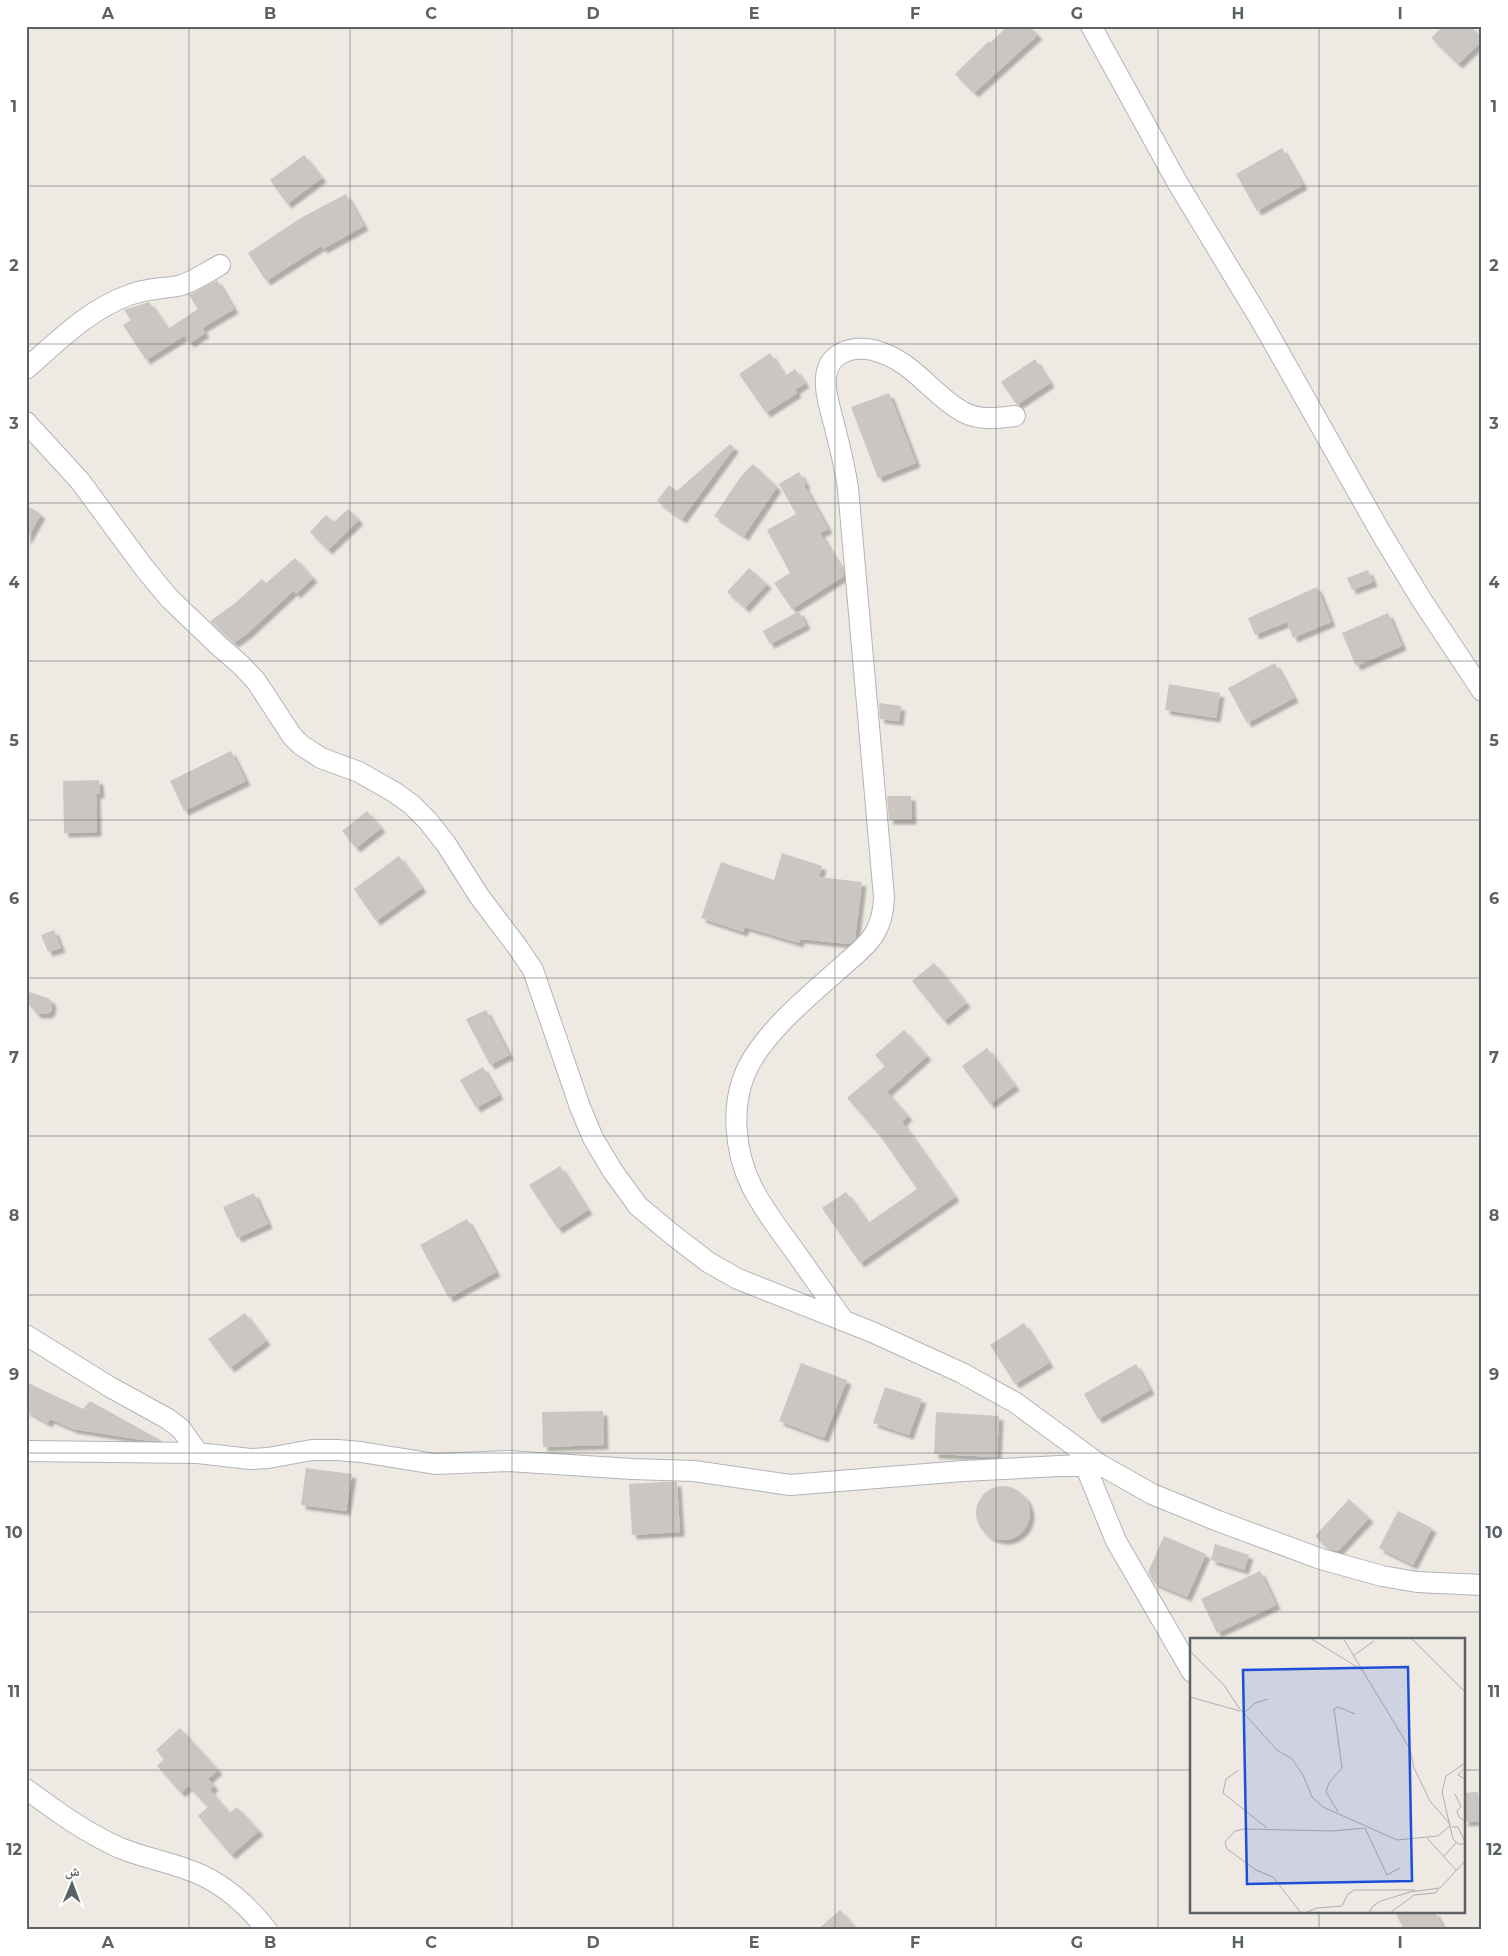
<svg xmlns="http://www.w3.org/2000/svg" width="1508" height="1956" font-family="Montserrat,'Noto Naskh Arabic',sans-serif">
<style>
.building{fill:#cbc6c2;filter:url(#shadow)}
.lines{fill:none;stroke-linecap:round;stroke-linejoin:round}
.minor-casing{stroke:#b1b5b8;stroke-width:22}
.minor{stroke:#fff;stroke-width:20}
.grid{fill:none;stroke:#5b6164;stroke-width:1;stroke-opacity:0.55}
.inset-road{fill:none;stroke:#afafac;stroke-width:1}
.view{fill:#1d4ed8;fill-opacity:0.15;stroke:#1d4ed8;stroke-width:2.5}
.inset-edge{fill:none;stroke:#5b6164;stroke-width:2.5}
.neatline{fill:none;stroke:#5b6164;stroke-width:2}
.grid-label{font-size:16px;text-anchor:middle;font-weight:bold;fill:#5b6164}
</style>
<defs>
<filter id="shadow"><feDropShadow dx="4.5" dy="4.5" stdDeviation="1" flood-color="#0004"/></filter>
</defs>
<rect width="100%" height="100%" fill="#eee9e3"/>
<path class="building" d="M1008 26H1029L1038 35 974 93 955 74 989 41 990 43Z
M1443 26H1470L1482 38V41L1458 64 1431 38Z
M1282 148 1303 185 1257 211 1236 174Z
M304 155 322 178 287 204 270 180Z
M346 194 364 226 323 249 321 246 266 281 248 253 299 219Z
M217 280 234 309 202 328 205 333 190 343 184 336 146 360 123 325 131 320 124 310 149 302 168 329 198 309 189 295Z
M770 353 785 376 795 369 805 383 795 390 797 393 766 413 739 374Z
M1035 359 1050 383 1017 405 1001 382Z
M889 393 916 463 878 478 851 407Z
M730 444 734 448 682 519 657 501 669 485 677 491Z
M753 464 777 487 744 536 714 516 742 475Z
M799 472 806 484 804 485 828 529 820 533 843 571 844 576 792 609 774 583 790 573 767 530 796 514 779 484Z
M26 505 41 514 26 541Z
M348 509 359 520 328 550 310 532 326 515 334 522Z
M295 558 313 578 296 594 293 591 248 633 234 643 210 621 234 604 262 579 266 583Z
M749 568 767 584 745 608 727 592Z
M1368 570 1373 582 1352 590 1347 578Z
M1317 587 1331 622 1293 638 1287 622 1255 635 1248 618Z
M799 611 806 625 770 644 763 631Z
M1388 613 1402 646 1356 666 1342 633Z
M1275 663 1294 698 1247 723 1228 688Z
M1169 684 1220 693 1216 718 1165 710Z
M879 703 901 706 899 721 880 719Z
M231 751 246 781 184 811 170 781Z
M99 780 100 794H96L97 832 64 833 63 781Z
M887 796H911L912 820H889Z
M367 811 381 828 356 848 342 831Z
M782 853 822 866 819 877 862 882 855 939 849 944 800 939 799 943 745 927 743 932 701 918 721 862 774 880Z
M399 856 422 888 376 921 354 889Z
M54 930 61 948 48 952 41 935Z
M934 963 966 1003 944 1021 912 981Z
M26 991 48 998 52 1002 51 1011 47 1014H37L26 1001Z
M486 1010 509 1055 490 1065 466 1019Z
M904 1030 927 1056 887 1092 908 1116 902 1122 955 1197 860 1263 822 1208 846 1192 868 1223 917 1189 881 1137 847 1098 885 1066 875 1055Z
M987 1048 1015 1086 990 1104 962 1066Z
M483 1067 499 1095 476 1108 460 1080Z
M560 1166 588 1210 558 1229 529 1185Z
M254 1193 268 1224 237 1238 223 1207Z
M467 1219 496 1272 449 1298 420 1245Z
M245 1313 266 1341 230 1368 208 1339Z
M1024 1323 1049 1363 1015 1384 990 1345Z
M801 1363 847 1380 824 1438 779 1421Z
M1136 1364 1150 1390 1098 1419 1084 1394Z
M26 1382 83 1409 90 1401 162 1441 142 1440 73 1429 50 1419 48 1423 26 1411Z
M885 1387 922 1399 909 1435 873 1423Z
M603 1411 604 1445 543 1447 542 1412Z
M936 1412 999 1416 997 1457 934 1454Z
M306 1468 352 1474 346 1511 301 1505Z
M662 1482H677L680 1532 632 1535 629 1484Z
M976 1513a27 27 0 1 1 54 0a27 27 0 1 1-54 0Z
M1349 1499 1369 1518 1338 1551 1328 1549 1315 1536Z
M1398 1511 1432 1528 1413 1565 1379 1548Z
M1164 1536 1206 1554 1187 1597 1154 1583 1148 1572Z
M1215 1544 1249 1555 1244 1570 1211 1560Z
M1260 1571 1276 1605 1217 1633 1201 1599Z
M180 1728 218 1770 208 1779 214 1786 210 1790 229 1813 237 1807 259 1831 231 1855 198 1816 208 1807 188 1786 181 1793 157 1766 164 1759 156 1750Z
M1478 1792 1480 1821 1464 1822V1793Z
M840 1910 858 1930H817Z
M1395 1912H1435L1444 1930H1404Z"/>
<g class="lines">
<g class="minor-casing">
<path id="minor" d="M1091 26 1177 182 1263 324 1381 533 1421 599 1482 691
M26 369C58 341 88 310 129 295 148 288 160 289 178 286 192 283 207 272 220 265
M26 422 80 481 145 569 169 598 218 645 241 665 256 681 292 736 301 745 321 758 359 772 394 792 411 804 428 821 446 844 479 896 519 949 533 970 580 1107 593 1138 612 1170 638 1206 673 1235 708 1262 738 1279 872 1332 962 1373 1016 1403 1099 1464 1152 1494 1218 1521 1321 1559 1382 1576 1417 1582 1482 1585
M844 1321C828 1298 812 1276 796 1253 781 1232 764 1211 752 1187 734 1151 730 1103 748 1067 767 1030 807 998 838 970 865 946 883 936 884 897L848 488C845 469 841 451 836 432 833 418 827 402 826 387 825 374 828 361 840 354 850 348 862 348 873 350 915 361 929 393 963 412 980 421 997 418 1015 416
M26 1335 110 1387 168 1419 181 1429 198 1453
M26 1451 198 1453 250 1459 268 1458 312 1450H337L361 1452 435 1464 508 1461 632 1469 694 1471 790 1485 963 1471 1099 1464
M1085 1465 1116 1541 1192 1672
M26 1789C56 1811 86 1833 120 1848 142 1857 164 1861 186 1869 220 1880 245 1902 267 1930"/>
</g>
<use href="#minor" class="minor"/>
</g>
<path class="grid" d="M189 26V1930M350 26V1930M512 26V1930M673 26V1930M835 26V1930M996 26V1930M1158 26V1930M1319 26V1640M26 186H1482M26 344H1482M26 503H1482M26 661H1482M26 820H1482M26 978H1482M26 1136H1482M26 1295H1482M26 1453H1482M26 1612H1482M26 1770H1192M1464 1770H1482M1319 1912V1930"/>
<g transform="translate(1190 1638)">
<rect width="275" height="275" fill="#eee9e3"/>
<path class="inset-road" d="M120 0 172 32M153 0 220 111 224 130 240 163 260 186M221 0 275 54M0 13 34 47 49 70 87 112 102 121 113 137 122 159 133 169 207 202 248 198 261 187M163 18 184 3M0 59 50 73M54 75 65 65 78 61M275 125 256 138 252 154 263 201 268 206H275M275 130 268 137 275 141M49 132 36 141 33 155 77 190M265 156 271 169 267 173 269 179 275 183M148 174 136 154 139 145 152 130 144 71 148 69 165 76M262 189H268L275 204M175 190 197 237 210 230M237 200 267 233M254 218 266 205M111 275 83 239 66 232 37 211 35 204 45 193 54 191 142 193 175 190M115 275 127 270 152 268 158 256 164 252H225M179 275 183 268 191 263 220 254 250 250 275 223M200 275 224 257 245 255 248 251"/>
<path class="view" d="M218 29 222 243 57 246 53 32Z"/>
<rect width="275" height="275" class="inset-edge"/>
</g>
<rect width="1508" height="1956" fill="none" stroke="#ffffff" stroke-width="55"/>
<g transform="translate(72 1884) rotate(1)" stroke="#ffffff" stroke-width="4" paint-order="stroke">
<path d="M0-4L9 19L0 12L-9 19Z" fill="#5b6164"/>
<text y="-8" font-size="14" font-weight="bold" text-anchor="middle" fill="#5b6164">ش</text>
</g>
<rect x="28" y="28" width="1452" height="1900" class="neatline"/>
<g class="grid-label">
<text x="108" y="19">A</text>
<text x="270" y="19">B</text>
<text x="431" y="19">C</text>
<text x="593" y="19">D</text>
<text x="754" y="19">E</text>
<text x="915" y="19">F</text>
<text x="1077" y="19">G</text>
<text x="1238" y="19">H</text>
<text x="1400" y="19">I</text>
<text x="14" y="112">1</text>
<text x="1494" y="112">1</text>
<text x="14" y="271">2</text>
<text x="1494" y="271">2</text>
<text x="14" y="429">3</text>
<text x="1494" y="429">3</text>
<text x="14" y="588">4</text>
<text x="1494" y="588">4</text>
<text x="14" y="746">5</text>
<text x="1494" y="746">5</text>
<text x="14" y="904">6</text>
<text x="1494" y="904">6</text>
<text x="14" y="1063">7</text>
<text x="1494" y="1063">7</text>
<text x="14" y="1221">8</text>
<text x="1494" y="1221">8</text>
<text x="14" y="1380">9</text>
<text x="1494" y="1380">9</text>
<text x="14" y="1538">10</text>
<text x="1494" y="1538">10</text>
<text x="14" y="1697">11</text>
<text x="1494" y="1697">11</text>
<text x="14" y="1855">12</text>
<text x="1494" y="1855">12</text>
<text x="108" y="1948">A</text>
<text x="270" y="1948">B</text>
<text x="431" y="1948">C</text>
<text x="593" y="1948">D</text>
<text x="754" y="1948">E</text>
<text x="915" y="1948">F</text>
<text x="1077" y="1948">G</text>
<text x="1238" y="1948">H</text>
<text x="1400" y="1948">I</text>
</g>
</svg>
